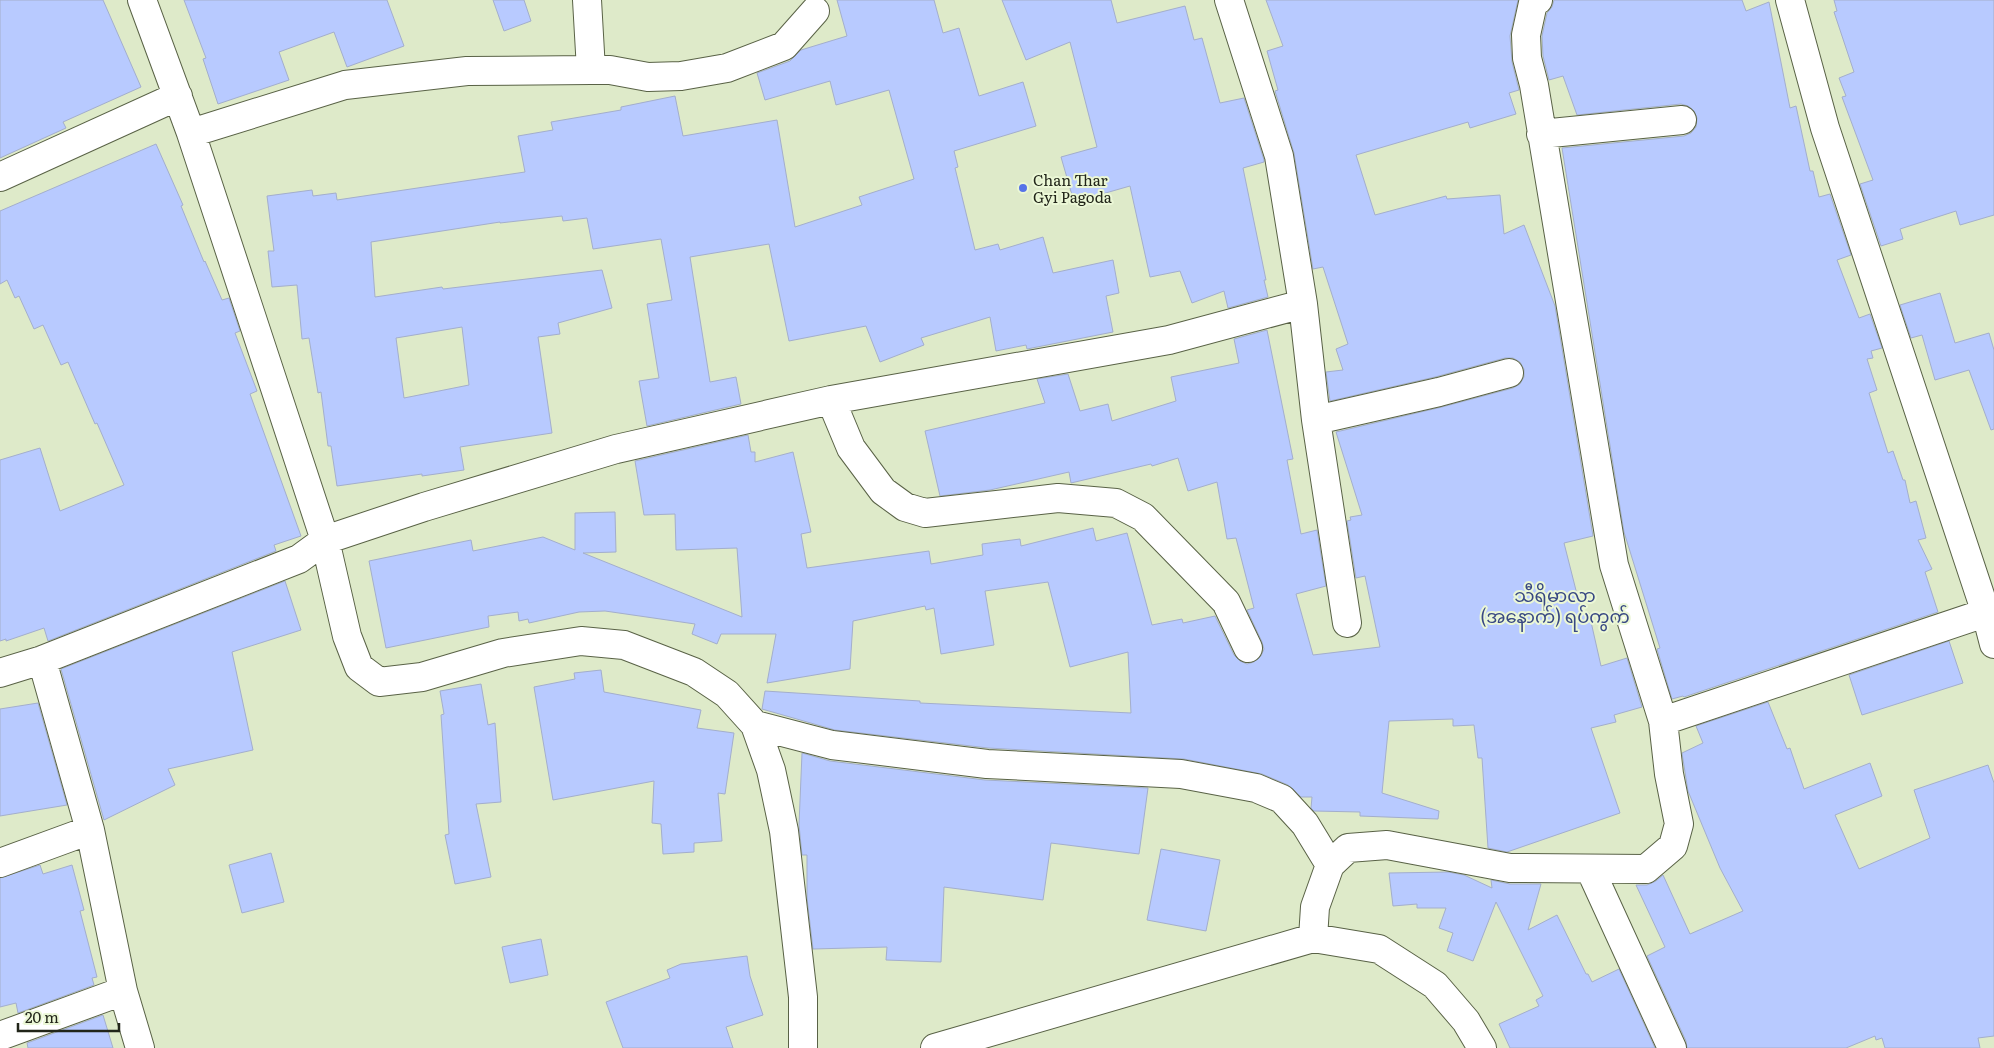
<svg xmlns="http://www.w3.org/2000/svg" width="1994" height="1048" font-family="Literata,'Noto Sans Myanmar',serif">
<style>
.building{fill:#b8caff;stroke:#a3aecc;fill-rule:evenodd}
.lines{fill:none;stroke-linecap:round;stroke-linejoin:round}
.minor-casing{stroke:#596246;stroke-width:30}
.minor{stroke:#fff;stroke-width:28}
.poi-dot{fill:#5673e8;stroke:#ebf7d6;stroke-width:2}
.labels{text-anchor:middle;dominant-baseline:central;stroke-width:4;stroke-linejoin:round;paint-order:stroke}
.poi-label{font-size:15px;fill:#212519;stroke:#ebf7d6;text-anchor:start}
.quarter-label{font-size:18px;fill:#384883;stroke:#ebf7d6}
</style>
<rect width="100%" height="100%" fill="#deeac9"/>
<path class="building" d="M0 0H103L141 87 63 122 66 128 0 158Z
M184 0H387L404 46 347 67 334 32 279 52 289 80 218 104 203 59 206 58Z
M493 0H524L531 21 504 31Z
M837 0H934L943 33 959 28 979 96 1023 82 1036 126 954 151 958 167 955 168 975 250 998 244 1000 250 1043 237 1053 273 1113 260 1119 293 1106 296 1113 332 1027 349 1026 345 996 351 990 317 921 338 924 345 880 362 866 326 789 341 769 244 690 257 710 382 736 377 741 404 647 426 639 381 659 378 647 304 672 300 661 239 593 249 587 218 563 221 562 216 500 223V222L371 242 375 297 442 287 443 289 602 270 612 308 558 323 560 334 538 337 552 433 460 447 464 470 422 476V474L337 486 331 446H328L321 392 318 393 309 338 302 339 297 285 272 287 268 251H274L267 196 312 190 313 196 336 193 337 200 525 172 518 136 553 130 551 122 621 110V107L675 96 683 136 777 120 795 227 862 205 859 197 914 179 889 90 836 105 830 81 765 100 757 73 790 61 801 50 847 36ZM462 327 469 385 404 398 396 338Z
M1002 0H1111L1117 23 1185 6 1194 40 1202 38 1220 103 1244 98 1264 160V162L1243 168 1266 280H1264L1268 297 1228 308 1224 291 1192 303 1180 271 1150 277 1130 186 1074 202 1061 157 1097 147 1070 42 1026 60Z
M1266 0H1518L1510 36 1512 62 1519 90 1509 93 1516 114 1470 128 1468 122 1356 155 1375 215 1446 196 1447 199 1500 195 1504 234 1524 225 1555 306 1593 536 1564 543 1582 614 1589 613 1601 666 1627 658 1642 707 1614 715 1616 722 1591 728 1620 813 1507 852 1488 848 1482 758H1478L1474 725 1453 726V719L1389 721 1382 793 1439 811 1438 819 1360 816V812L1314 811 1311 808 1312 797H1301L1288 785 1262 774 1184 759 988 748 835 730 762 709 765 691 920 701V703L1131 713 1128 652 1070 667 1048 582 985 591 994 645 941 654 934 608 926 610 925 606 853 621 850 669 767 683 776 634H721L717 644 692 634 695 624 605 611 579 612 529 623 528 619 519 621 518 612 488 616 489 627 386 648 369 561 471 540 473 551 543 537 575 550V513L615 512 616 552 583 553 742 617 737 548 676 550 675 514 644 515 635 461 748 435 751 452H755V462L793 452 811 532 801 534 807 568 929 551 931 564 983 555 982 544 1020 539 1021 546 1093 528 1096 541 1127 533 1152 625 1182 619 1183 623 1215 616 1234 655 1240 661 1247 664 1254 662 1261 656 1264 649 1262 642 1247 610 1254 608 1236 538 1227 539 1217 482 1188 491 1178 458 1152 466 1151 464 1071 483 1069 472 990 490 940 496 925 431 1045 403 1037 379 1068 374 1080 411 1108 404 1112 421 1176 401 1171 377 1239 363 1234 339 1267 330 1293 459 1287 460 1301 534 1317 530 1326 586 1296 594 1313 655 1380 647 1365 576 1356 578 1347 521 1351 520 1350 517 1362 515 1336 432 1442 407 1513 388 1520 384 1524 377V369L1520 362 1513 358H1505L1435 377 1330 401 1326 372 1343 370 1336 349 1348 344 1323 267 1313 269 1294 153 1275 91 1278 90 1267 51 1283 46Z
M1554 0H1742L1746 11 1769 2 1790 108 1796 106 1810 171H1813L1819 197 1830 194 1851 255 1837 260 1859 318 1870 314 1882 348 1871 351 1873 358 1867 359 1877 390 1869 393 1888 453 1893 451 1903 480H1905L1910 503 1916 501 1926 538 1918 540 1932 569 1925 572 1938 612 1684 697 1683 696 1672 699 1657 649 1660 648 1624 532 1562 148 1684 136 1691 133 1696 127 1697 118 1694 111 1688 106 1681 104 1577 115 1563 76 1549 80 1543 56 1542 36 1547 13 1552 7Z
M1834 0H1994V215L1960 225 1956 211 1900 229 1903 239 1881 246 1860 184 1873 180 1842 97 1846 96 1839 78 1854 72 1834 12 1837 11Z
M156 144 183 205 181 206 204 262 205 261 222 300 229 298 240 331 235 333 257 391 250 394 301 536 274 545 276 551 48 641 44 628 6 641V639L0 641V460L40 448 60 511 124 485 97 423 95 424 68 362 61 365 43 325 34 329 19 296 15 298 7 280 0 284V211Z
M1940 293 1955 343 1989 333 1994 350V429L1991 430 1969 370 1935 380 1922 335 1911 338 1900 305Z
M285 581 301 630 232 652 253 750 168 769 175 785 104 820 61 669Z
M1949 641 1963 683 1862 715 1849 675Z
M601 670 604 692 701 710 697 728 734 733 725 794 718 793 722 841 694 843V852L663 854 661 824 652 823 654 781 553 800 534 687 575 679 574 673Z
M481 684 488 725 495 723 501 802 476 804 491 877 455 884 445 835 449 834 441 715 444 714 440 691Z
M1768 702 1787 749 1790 748 1804 789 1870 763 1882 796 1835 815 1859 869 1930 838 1914 790 1988 765 1994 783V1036L1978 1038 1980 1048H1885L1882 1038 1876 1040 1875 1036 1846 1048H1687L1686 1041 1647 956 1665 947 1636 885H1647L1656 881 1663 875 1690 934 1743 911 1720 868 1688 791 1682 753 1703 743 1696 726Z
M38 703 67 805 0 816V709Z
M802 753 830 761 985 780 1148 788 1139 854 1051 843 1043 900 944 887 941 962 886 960 887 947 813 949 807 898V855H802L799 825Z
M1161 849 1220 860 1206 931 1147 920Z
M271 853 284 902 242 913 229 865Z
M40 865 43 874 72 865 84 910 80 911 97 977 92 978 94 985 18 1013 16 1003 0 1007V878Z
M1448 872 1464 875 1492 888 1491 880 1510 884H1541L1528 930 1557 915 1586 974H1588L1592 982 1619 969 1655 1048H1510L1499 1024 1539 1006 1536 1000 1543 996 1496 902 1473 961 1447 951 1453 933 1439 928 1446 908H1417V904L1393 906 1389 873Z
M541 939 548 975 510 983 502 947Z
M747 956 750 976 763 1015 726 1027 733 1048H623L606 1002 670 978 667 970 681 964Z
M103 1015 113 1048H28L27 1043Z"/>
<g class="lines">
<g class="minor-casing">
<path id="minor" d="M587 0 591 70
M1229 0 1279 156 1303 304 1316 420 1347 623
M1790 0 1825 128 1986 613 1994 644
M191 133 345 85 467 71 591 70H610L648 77 681 76 727 68 784 46 815 11
M1541 134 1682 120
M0 177 178 96
M831 400 851 448 883 491 905 507 925 513 1058 498 1116 503 1143 517 1226 602 1248 648
M1316 420 1439 392 1509 373
M42 660 90 830 123 991 140 1048
M0 673 42 660 299 559 325 540 191 133 142 0
M1663 721 1994 610
M755 725 832 745 987 764 1181 774 1256 788 1282 799 1305 824 1330 865
M0 863 90 830
M1590 869 1672 1048
M1313 938 1315 907 1330 865 1348 848 1387 845 1510 868 1646 869 1673 846 1679 824 1669 774 1663 721 1614 565 1534 85 1527 58 1526 35 1533 3 1538 0
M0 1036 123 991
M803 1048V997L784 831 771 770 755 725 727 694 694 672 624 645 581 641 503 653 422 677 379 682 359 667 347 636 325 540 424 507 616 449 831 400 1169 340 1303 304
M935 1048 1313 938 1379 949 1435 985 1466 1021 1482 1048"/>
</g>
<use href="#minor" class="minor"/>
</g>
<circle class="poi-dot" cx="1023" cy="188" r="5"/>
<g class="labels">
<g class="poi-label">
<text x="1033" y="179">Chan Thar<tspan x="1033" dy="17">Gyi Pagoda</tspan></text>
</g>
<g class="quarter-label">
<text x="1555" y="594">သီရိမာလာ<tspan x="1555" dy="21">(အနောက်) ရပ်ကွက်</tspan></text>
</g>
</g>
<path d="M18 1023v8h101v-8" fill="none" stroke="#212519" stroke-width="2.5"/>
<text x="25" y="1023" font-size="15" fill="#212519" stroke="#ebf7d6" stroke-width="4" paint-order="stroke">20 m</text>
</svg>
